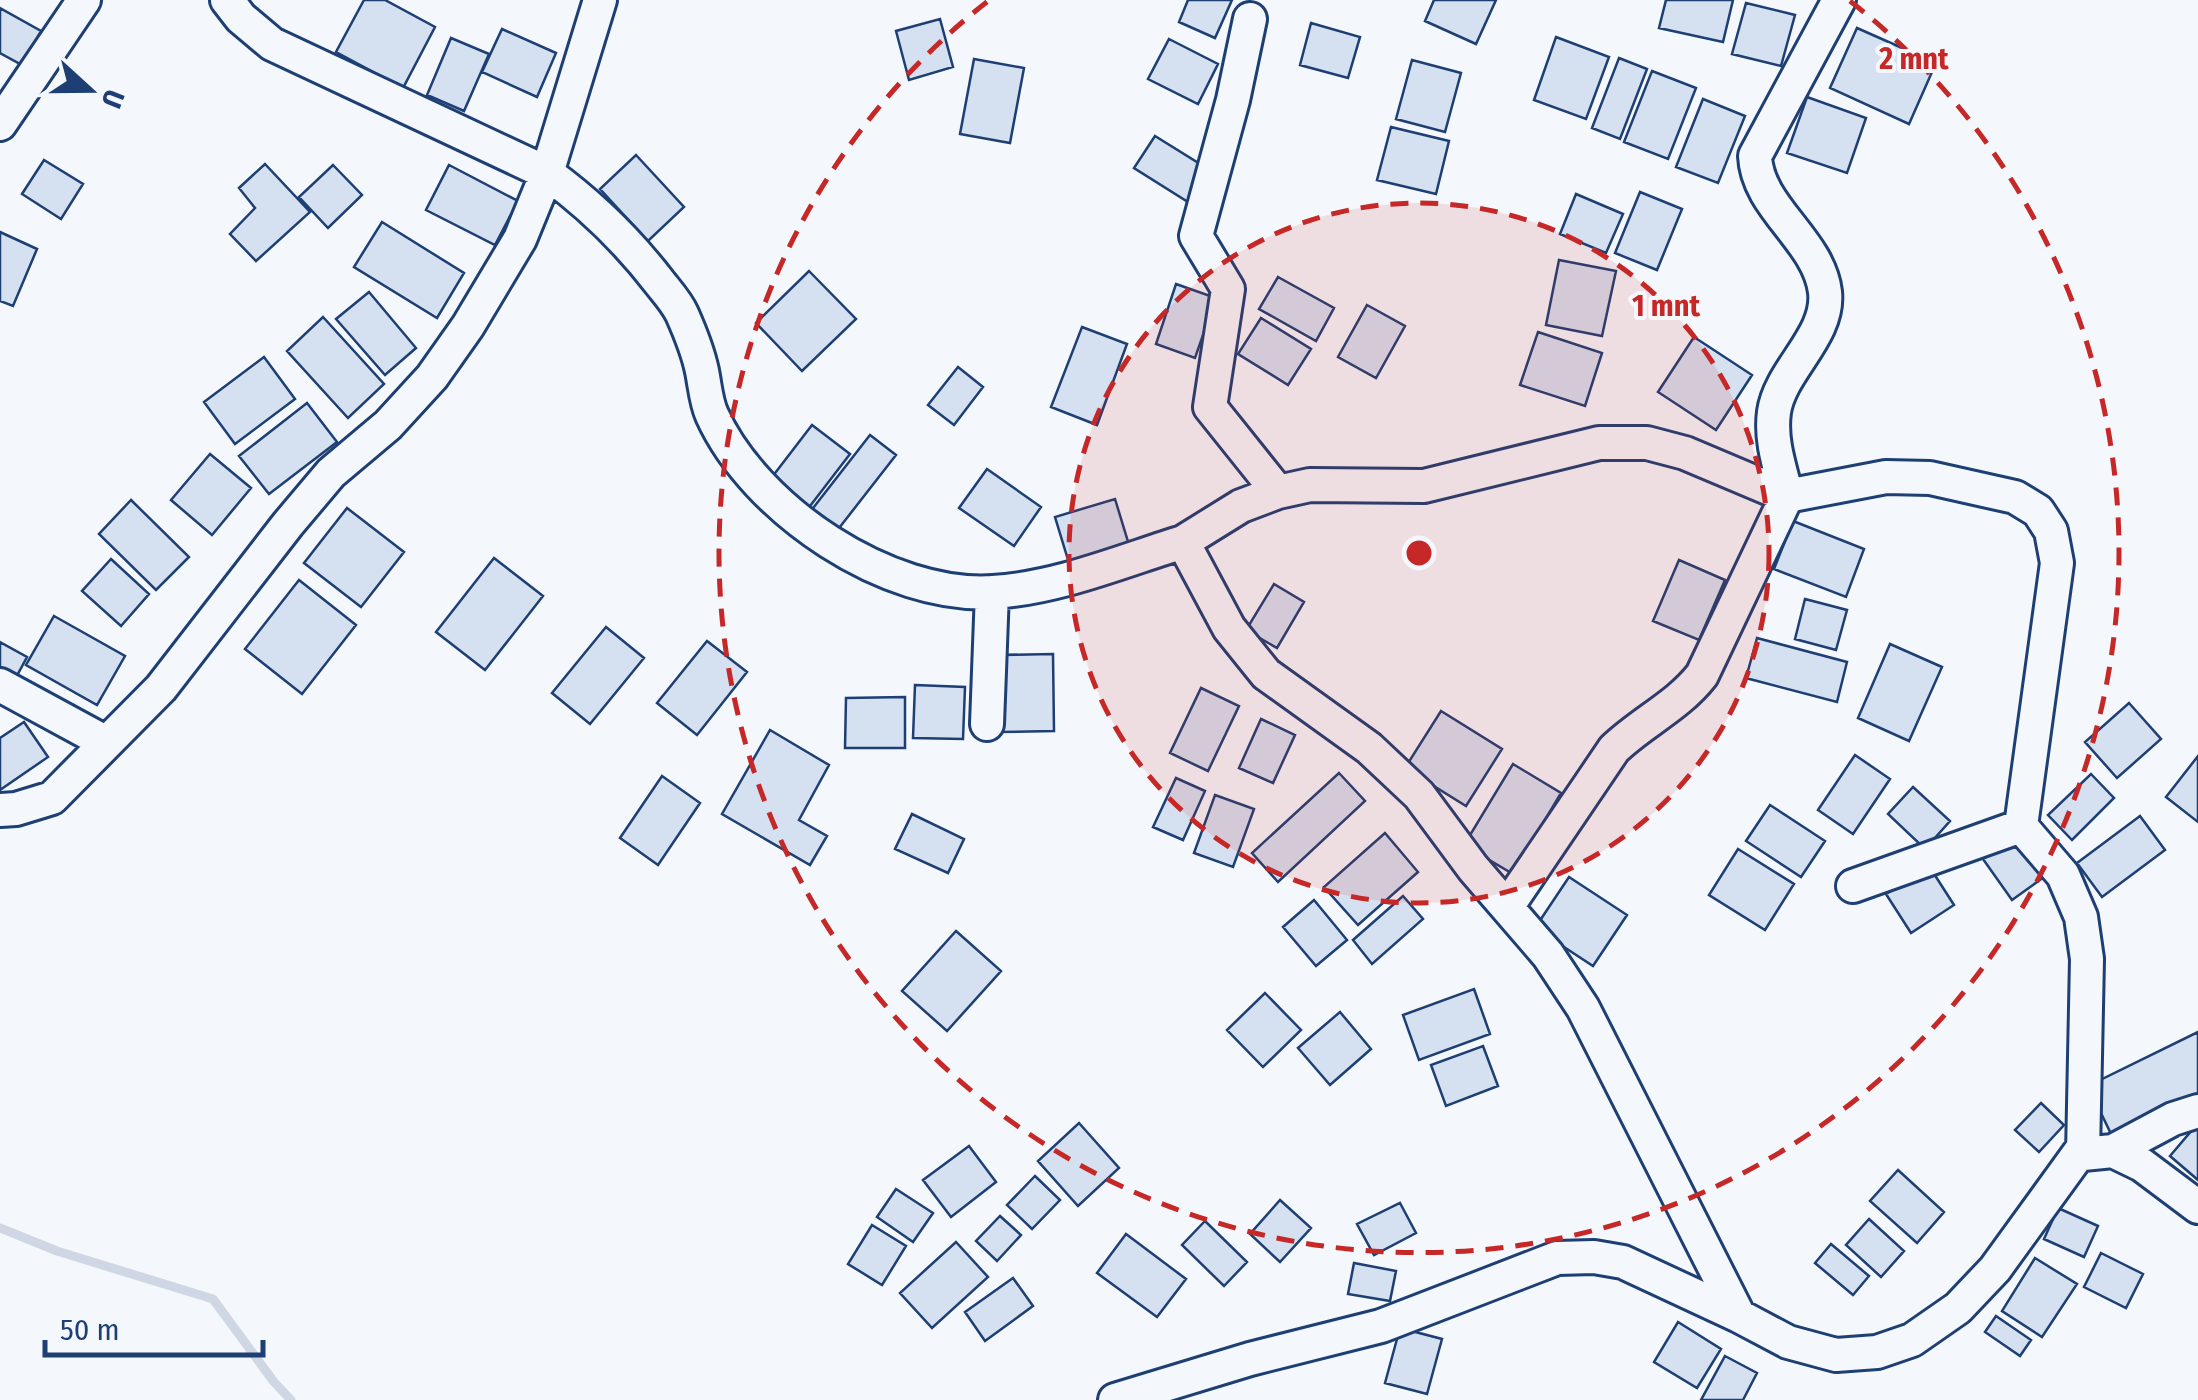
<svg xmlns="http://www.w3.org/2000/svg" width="2198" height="1400" font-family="'Fira Sans Condensed',sans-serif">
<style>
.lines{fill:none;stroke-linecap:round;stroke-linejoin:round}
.stream{stroke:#cfd7e4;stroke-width:9}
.building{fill:#d5e0f0;stroke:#1d3f73;stroke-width:2.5}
.minor-casing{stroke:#1d3f73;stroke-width:38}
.minor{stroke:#f4f7fb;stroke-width:32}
.ring{fill:none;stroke:#c62828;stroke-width:5;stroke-dasharray:18 12}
.centre{fill:#c62828;stroke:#f4f7fb;stroke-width:5}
.ring-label{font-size:30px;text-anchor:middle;font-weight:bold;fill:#c62828;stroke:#f4f7fb;stroke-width:8;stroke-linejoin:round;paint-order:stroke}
</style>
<rect width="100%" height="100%" fill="#f4f7fb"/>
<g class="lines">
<path class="stream" d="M0 1228 57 1251 213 1299 274 1382 291 1400"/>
</g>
<path class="building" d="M364 0H385L435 27 403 88 336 52Z
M1188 0H1232L1215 38 1179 22Z
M1434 0H1496L1476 44 1425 21Z
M1666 0H1733L1723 42 1659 28Z
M1746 3 1795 15 1781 66 1732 54Z
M0 8 41 31 22 65 0 53Z
M940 19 953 67 909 80 896 31Z
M1311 23 1360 37 1348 78 1300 65Z
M1857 28 1936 63 1909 124 1830 88Z
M502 29 556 53 537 97 482 72Z
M1556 37 1609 57 1586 119 1534 100Z
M451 38 489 54 464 111 427 95Z
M1169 39 1218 64 1198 104 1148 79Z
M1619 58 1647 69 1620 139 1592 128Z
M974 59 1024 68 1010 143 960 134Z
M1412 60 1461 73 1445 132 1396 119Z
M1652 71 1696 88 1668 159 1624 142Z
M1807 97 1866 118 1847 173 1787 153Z
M1703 99 1745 116 1718 183 1676 167Z
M1391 127 1449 141 1436 194 1377 180Z
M1155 136 1208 169 1188 202 1134 168Z
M636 155 684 207 648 241 600 189Z
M44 160 83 184 61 219 22 194Z
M265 164 310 212 256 261 230 234 255 208 239 188Z
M333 165 362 195 328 228 299 197Z
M449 165 518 201 495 245 426 210Z
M1640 192 1682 209 1657 270 1615 253Z
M1576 194 1623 214 1606 253 1560 234Z
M382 222 464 273 437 318 354 267Z
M0 232 37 249 13 306 0 301Z
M1559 260 1616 271 1602 336 1546 325Z
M809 271 856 319 802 371 756 323Z
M1278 277 1334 308 1316 341 1259 309Z
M1176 284 1216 298 1195 358 1156 344Z
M369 292 416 348 385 375 336 319Z
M1367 305 1405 326 1376 378 1338 357Z
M323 317 384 384 348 418 287 351Z
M1261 318 1311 349 1288 385 1238 354Z
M1082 327 1127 344 1097 425 1051 407Z
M1538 332 1602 353 1585 406 1520 385Z
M1694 337 1752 375 1716 430 1658 392Z
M264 357 295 399 235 444 204 402Z
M958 367 983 387 954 425 928 405Z
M307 403 337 442 269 494 239 456Z
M812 425 850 454 807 510 769 481Z
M870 435 896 455 836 532 810 512Z
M210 454 251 488 212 535 171 500Z
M987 469 1041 507 1014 546 959 508Z
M1115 499 1129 545 1069 563 1055 517Z
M131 500 189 557 156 590 99 534Z
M347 508 404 552 361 607 304 563Z
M1793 521 1864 549 1846 597 1774 569Z
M494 558 543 596 485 670 436 632Z
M111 559 149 594 121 626 82 591Z
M1679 560 1725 580 1699 640 1653 621Z
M299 580 356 625 302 694 245 649Z
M1274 584 1304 602 1277 648 1246 630Z
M1805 599 1847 610 1836 650 1795 639Z
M54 616 125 656 97 705 26 665Z
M606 627 644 658 590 724 552 693Z
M1757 638 1847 662 1837 702 1746 678Z
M707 641 747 672 697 735 657 703Z
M0 642 27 657 13 683 0 676Z
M1890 644 1942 667 1909 741 1858 718Z
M1053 654 1054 731 997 732V655Z
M915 685 965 687 963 739 913 738Z
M1201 688 1239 706 1208 771 1170 753Z
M905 697V748H845L846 698Z
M2129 703 2161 739 2117 778 2085 742Z
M1441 711 1502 749 1466 806 1405 768Z
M1261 719 1295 735 1273 783 1239 768Z
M24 722 48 757 0 790V738Z
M770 730 829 765 799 820 827 836 810 865 722 814Z
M1855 755 1890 779 1853 834 1818 810Z
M2198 756V822L2166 797Z
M1513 764 1561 793 1513 874 1464 845Z
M1339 773 1365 801 1278 882 1252 853Z
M2091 774 2114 798 2072 840 2048 815Z
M662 776 700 803 658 865 620 838Z
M1176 778 1205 791 1183 840 1153 827Z
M1913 787 1950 821 1925 849 1888 814Z
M1215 795 1254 809 1233 867 1194 853Z
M1770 805 1825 841 1801 877 1746 841Z
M912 814 964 839 948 873 895 849Z
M2140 816 2165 850 2102 897 2077 863Z
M1385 833 1418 872 1358 925 1324 887Z
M2015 836 2044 877 2012 900 1983 859Z
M1738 849 1794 884 1765 930 1709 895Z
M1929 866 1954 905 1911 933 1886 894Z
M1569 877 1627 915 1593 966 1535 928Z
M1403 896 1423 919 1372 964 1353 940Z
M1314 900 1347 940 1316 966 1283 927Z
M956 931 1001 971 947 1031 902 991Z
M1474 989 1490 1034 1419 1060 1403 1015Z
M1265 993 1301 1030 1263 1067 1227 1030Z
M1340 1012 1371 1049 1330 1085 1298 1048Z
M2198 1032V1097L2113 1138 2088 1086Z
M1483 1046 1498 1086 1446 1106 1431 1065Z
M2041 1103 2064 1125 2039 1152 2015 1130Z
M1079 1123 1119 1168 1078 1206 1038 1161Z
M2198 1123V1180L2170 1156Z
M969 1146 996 1182 951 1217 923 1180Z
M1898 1170 1944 1212 1917 1243 1870 1201Z
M1035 1176 1060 1200 1032 1229 1007 1205Z
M896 1189 933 1213 913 1242 877 1217Z
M1280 1200 1311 1228 1280 1262 1250 1234Z
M1400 1203 1416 1233 1374 1255 1357 1224Z
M2058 1208 2098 1226 2084 1257 2044 1239Z
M1000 1216 1021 1235 997 1261 976 1241Z
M1869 1219 1904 1251 1881 1277 1846 1245Z
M1205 1221 1247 1262 1224 1286 1182 1245Z
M872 1225 906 1246 882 1285 848 1264Z
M1126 1234 1186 1279 1157 1317 1097 1273Z
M956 1242 988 1277 932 1328 900 1293Z
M1831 1244 1869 1276 1853 1295 1815 1263Z
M2101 1253 2143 1274 2126 1308 2084 1287Z
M2035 1258 2077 1284 2042 1337 2002 1311Z
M1354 1263 1396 1271 1390 1301 1348 1294Z
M1013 1278 1033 1306 985 1341 965 1312Z
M1996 1316 2031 1340 2020 1356 1985 1332Z
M1678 1322 1721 1349 1697 1388 1654 1362Z
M1400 1328 1442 1339 1427 1394 1385 1383Z
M1725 1356 1757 1373 1743 1400H1701Z"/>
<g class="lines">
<g class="minor-casing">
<path id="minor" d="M227 0 241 18 272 44 547 173 600 0
M1250 19 1233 100 1196 236 1228 289 1210 407 1278 492
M0 124 84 0
M1787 496C1780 468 1770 441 1774 412 1780 370 1830 336 1825 292 1819 240 1757 208 1755 156L1839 0
M1183 542 1241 506 1278 492 1310 485 1424 486 1599 443H1647L1685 453 1787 496
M0 685 105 742
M987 724 992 592
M0 810 16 809 52 798 161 688 288 524 331 473 388 425 432 377 468 326 520 239 547 173C591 205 627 240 660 283 668 293 677 303 682 314 690 332 698 352 702 371 705 386 706 402 712 415 755 510 888 599 993 592 1058 588 1122 561 1183 542L1229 628 1266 674 1369 748 1419 795 1473 868 1548 955 1583 1008 1739 1316 1788 1342 1836 1355 1877 1352 1912 1340 1958 1308 1995 1269 2082 1149 2083 1154 2113 1151 2142 1165 2198 1207
M1853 886 2021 826
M1507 907 1614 749C1642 722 1678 706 1702 675L1787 496 1886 477 1930 478 2015 497 2038 511 2051 531 2057 563 2021 826 2063 875 2081 917 2087 959 2083 1154
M2113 1151 2173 1119 2198 1111
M1115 1400 1250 1359 1381 1326 1557 1258 1594 1257 1623 1262 1739 1316"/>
</g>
<use href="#minor" class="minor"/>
</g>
<circle cx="1419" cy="553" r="350" fill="#c62828" fill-opacity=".12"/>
<g class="ring">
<circle cx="1419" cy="553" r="350"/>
<path d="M1850 1A700 700 0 1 1 988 1"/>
</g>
<circle cx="1419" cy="553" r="15" class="centre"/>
<g class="ring-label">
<text x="1914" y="69">2 mnt</text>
<text x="1666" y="316">1 mnt</text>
</g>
<g transform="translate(90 90) rotate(111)" stroke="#f4f7fb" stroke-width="8" paint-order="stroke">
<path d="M0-8L18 38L0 25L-18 38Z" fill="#1d3f73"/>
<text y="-15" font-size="28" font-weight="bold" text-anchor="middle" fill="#1d3f73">U</text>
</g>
<path d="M45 1340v15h218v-15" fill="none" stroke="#1d3f73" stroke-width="5"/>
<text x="60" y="1340" font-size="30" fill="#1d3f73" stroke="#f4f7fb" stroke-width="8" paint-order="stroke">50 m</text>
</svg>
